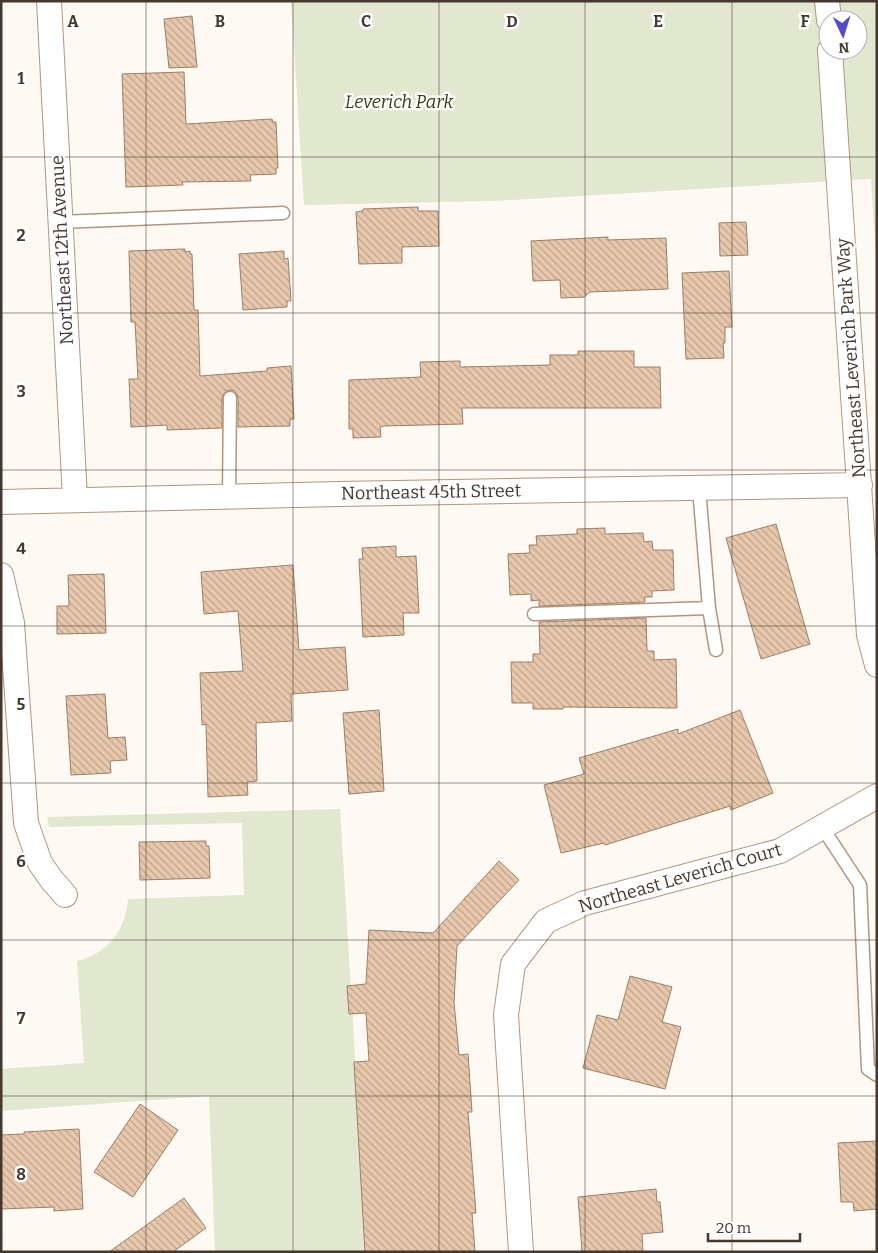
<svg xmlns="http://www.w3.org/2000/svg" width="878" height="1253" font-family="Bitter,serif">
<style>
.park{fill:#e2e7cf;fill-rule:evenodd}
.building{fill:url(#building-back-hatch);stroke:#9b7f67}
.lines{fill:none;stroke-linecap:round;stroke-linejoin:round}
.lane-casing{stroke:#b2957d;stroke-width:15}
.street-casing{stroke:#b2957d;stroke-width:26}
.lane{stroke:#fff;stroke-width:12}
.street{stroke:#fff;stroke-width:24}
.grid{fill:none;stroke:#45392f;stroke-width:1;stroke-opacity:0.55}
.labels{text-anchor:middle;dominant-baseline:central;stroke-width:5;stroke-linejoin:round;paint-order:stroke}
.park-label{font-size:18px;font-style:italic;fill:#383c0f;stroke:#fff}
.street-label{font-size:18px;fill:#45392f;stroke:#fff}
.grid-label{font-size:16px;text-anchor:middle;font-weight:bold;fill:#45392f;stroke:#fff;stroke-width:5;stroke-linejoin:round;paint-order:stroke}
</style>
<defs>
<pattern id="building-back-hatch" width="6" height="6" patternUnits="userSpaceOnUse" patternTransform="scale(1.25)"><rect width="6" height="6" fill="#e8c8ac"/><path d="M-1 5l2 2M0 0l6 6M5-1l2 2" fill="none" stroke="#bea38c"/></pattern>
</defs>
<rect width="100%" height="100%" fill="#fff9f3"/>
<path class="park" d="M291 1H877V271L871 179 493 201 304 205ZM828 20H858V50H828Z
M340 809 367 1252H215L209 1096 1 1111V1069L84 1063 77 961C107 954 126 930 128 899L244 895 242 823 49 827 47 817Z"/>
<path class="building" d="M192 16 197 67 169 68 164 19Z
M184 72 186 124 272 119 273 122H276L278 168H276V174L250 175 251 181 182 182 183 185 126 187 122 74Z
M418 207V211H438L439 246 402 247V263L359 264 356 212 363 211V209Z
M746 222 748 255 720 256 719 223Z
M608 237V240L666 238 668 289 590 292 584 297 561 298 560 280 533 281 531 241Z
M185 249V252L190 251V254H192L194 310H198L200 376 267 371V368L291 366 294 419H290V426L238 427V398L235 391 230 390 226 391 222 397V428L167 430V425L131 427 129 379H138L135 322H131L129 251Z
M284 251V259L288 258 291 301H287V307L243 310 239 254Z
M729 271 732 327H725V343H723L724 358 686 359 682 273Z
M578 351H634V367H660L661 408H462L463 424 384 426 380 427 381 437 353 438V429H349V380L421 377 420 362 460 361V367L550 365V355H578Z
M776 524 810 644 761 659 726 538Z
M605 528V534L643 533 644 542 652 541 653 550H673L674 590 652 591V597H645V602L539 606V600L531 601V594L510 595 508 554 530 553 529 545H537L536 536 577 534V529Z
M396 546V557L416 556 419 613H403L404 635 363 637 359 559H363L362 548Z
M293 565 299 650 345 647 348 690 291 694 292 721 256 723 257 781 247 782 248 795 208 797 206 724 202 725 200 673 243 671 238 611 204 614 201 572Z
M104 574 106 633 57 634V606H69L68 575Z
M646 618 647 651H654V660L676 659 677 708 563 707V709H533V703H512L511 662H533V654H540L539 622Z
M105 694 108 738 125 737 127 760 110 761 111 773 71 775 66 696Z
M379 710 384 791 349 794 343 713Z
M740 710 773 793 731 810 730 806 605 845 604 843 561 853 544 785 584 774 579 758 678 729V734Z
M206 841V846H209L210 878 140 880 139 842Z
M499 861 519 880 457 946 454 1002 459 1055 468 1054 472 1112H468L476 1213H472L475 1252H365L354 1062 369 1061 366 1013 349 1014 347 986 366 984 369 930 433 933Z
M630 976 672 987 662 1022 681 1027 665 1089 583 1068 597 1015 618 1020Z
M140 1104 178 1130 133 1197 94 1172Z
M79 1129 83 1209 54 1211V1207L1 1209V1135L24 1134V1132Z
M877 1141V1209L854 1211 853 1202H841L838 1143Z
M656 1189 657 1202H660L663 1232 642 1234 643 1252H582L578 1197Z
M184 1198 206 1228 173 1252H109Z"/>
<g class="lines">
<g class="lane-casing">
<path id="lane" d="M60 222 283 213
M699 488 709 608 716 650
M229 497 230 398
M534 614 709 608
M822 827 860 885 868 1069 877 1075"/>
</g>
<g class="street-casing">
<path id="street" d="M49 1 75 499
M827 1 829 20
M830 50 869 635 877 665
M1 502 339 494 860 485
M1 575 12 623 26 823 40 863 51 879 65 895
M521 1252 506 1015 513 964 546 921 585 903 780 851 877 796"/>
</g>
<use href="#lane" class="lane"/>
<use href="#street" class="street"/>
</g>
<path class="grid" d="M146 1V1252M293 1V1252M439 1V1252M585 1V1252M732 1V1252M1 157H877M1 313H877M1 470H877M1 626H877M1 783H877M1 940H877M1 1096H877"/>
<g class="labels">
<g class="park-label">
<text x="399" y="102">Leverich Park</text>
</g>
<g class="street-label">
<text transform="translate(62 250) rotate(-93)">Northeast 12th Avenue</text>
<text transform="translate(851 358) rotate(-94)">Northeast Leverich Park Way</text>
<text transform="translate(431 492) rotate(-1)">Northeast 45th Street</text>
<text transform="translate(680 878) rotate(-16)">Northeast Leverich Court</text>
</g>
</g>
<g class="grid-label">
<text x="73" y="27">A</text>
<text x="220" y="27">B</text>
<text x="366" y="27">C</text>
<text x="512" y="27">D</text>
<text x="658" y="27">E</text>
<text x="805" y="27">F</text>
<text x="21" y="84">1</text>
<text x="21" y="241">2</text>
<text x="21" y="397">3</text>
<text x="21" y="554">4</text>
<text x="21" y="710">5</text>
<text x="21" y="867">6</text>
<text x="21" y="1024">7</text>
<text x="21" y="1180">8</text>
</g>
<rect width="878" height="1253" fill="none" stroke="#45392f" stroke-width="5"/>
<g transform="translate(843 35) rotate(176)"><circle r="24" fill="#ffffff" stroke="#b5b0ac"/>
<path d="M0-4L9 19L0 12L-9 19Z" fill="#564bc2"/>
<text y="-8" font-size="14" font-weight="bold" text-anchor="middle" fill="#45392f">N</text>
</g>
<path d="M708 1233v8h92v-8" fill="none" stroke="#45392f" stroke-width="2.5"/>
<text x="716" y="1233" font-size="15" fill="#45392f" stroke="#ffffff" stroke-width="4" paint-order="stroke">20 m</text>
</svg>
